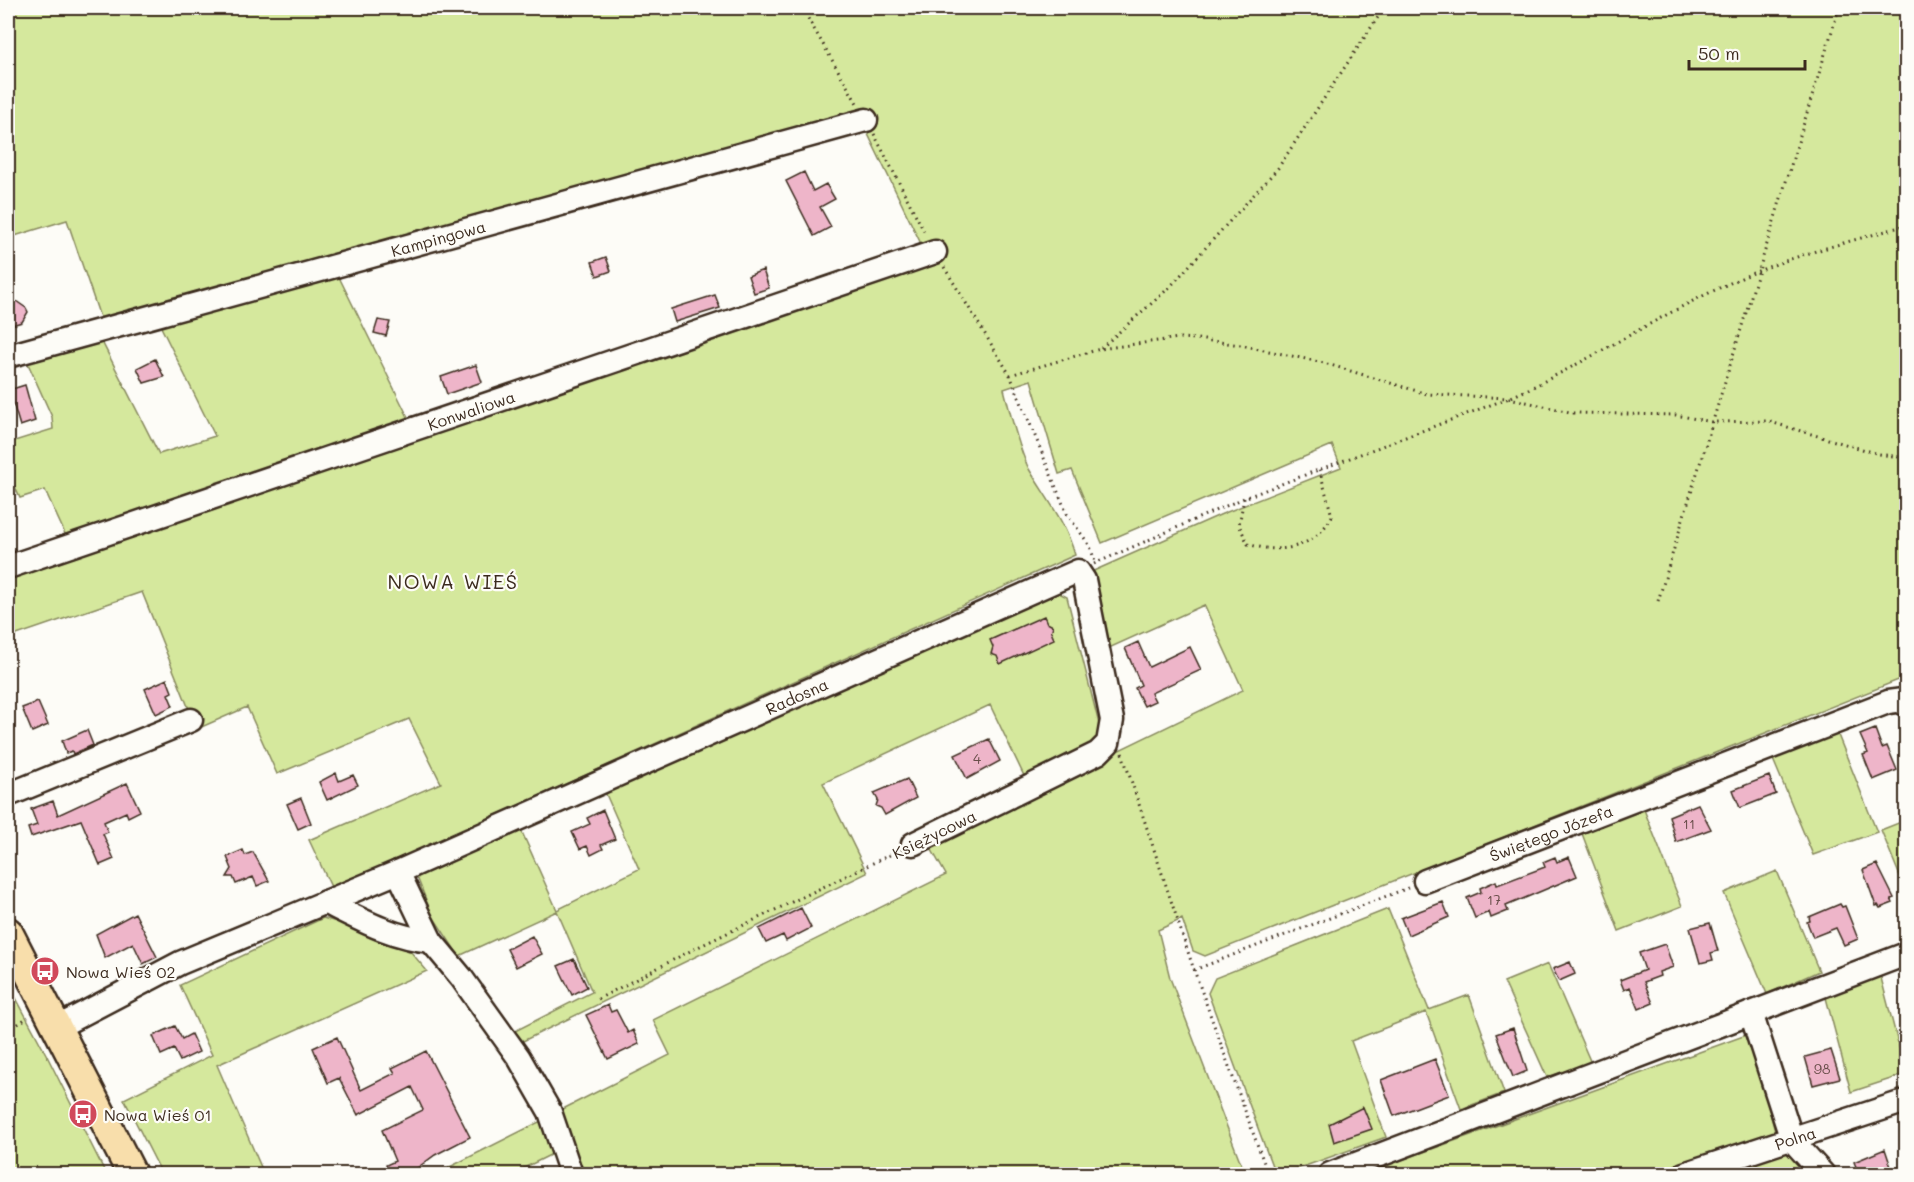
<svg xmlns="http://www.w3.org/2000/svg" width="1914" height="1182" font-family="Mali,sans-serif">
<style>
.green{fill:#d5e89d;stroke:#88895e;stroke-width:1.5}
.building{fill:#eeb5c9;stroke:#3b2a1e;stroke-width:1.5}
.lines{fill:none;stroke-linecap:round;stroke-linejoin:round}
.minor-casing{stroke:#3b2a1e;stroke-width:27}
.major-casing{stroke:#3b2a1e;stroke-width:33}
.path{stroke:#3b2a1e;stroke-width:3;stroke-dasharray:1.5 4.5;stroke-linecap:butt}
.minor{stroke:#fdfcf7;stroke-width:22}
.major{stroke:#f8deab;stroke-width:28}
.labels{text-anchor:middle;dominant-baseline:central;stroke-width:4.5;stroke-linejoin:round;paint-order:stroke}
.number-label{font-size:14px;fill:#684d49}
.street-label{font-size:16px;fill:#3b2a1e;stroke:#fdfcf7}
.poi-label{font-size:16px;fill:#3b2a1e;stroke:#fdfcf7;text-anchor:start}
.quarter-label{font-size:20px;letter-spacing:1.5px;fill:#3b2a1e;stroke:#fdfcf7}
</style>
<rect width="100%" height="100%" fill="#fdfcf7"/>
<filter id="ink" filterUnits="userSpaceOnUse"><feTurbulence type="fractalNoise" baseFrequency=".0167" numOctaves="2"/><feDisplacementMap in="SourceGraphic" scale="12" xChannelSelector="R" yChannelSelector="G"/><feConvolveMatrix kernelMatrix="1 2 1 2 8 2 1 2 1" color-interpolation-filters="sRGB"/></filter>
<g filter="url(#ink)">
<path class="green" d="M8 8H1906V677L1205 956 1193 951 1182 919 1158 930 1170 978 1245 1174H577L559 1111 670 1055 653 1020 946 875 928 843 1243 690 1204 605 1109 648 1089 573 1222 514 1341 467 1332 445 1102 543 1072 470 1059 474 1031 380 1004 389C1009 409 1020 452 1029 469 1046 498 1066 522 1075 555L332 889 309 840 441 783 409 719 277 774 247 707 197 729 142 592 8 638V572L924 250 864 126 102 323 67 220 8 238Z
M336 271 411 423 183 502 179 497 66 536 45 490 20 498 8 472V443L53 429 52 417 25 357 99 336 159 454 215 436 158 321Z
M1053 590 1067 597 1101 732 1096 746 1026 780 990 705 823 783 867 873 523 1041 515 1031 592 992 557 911 459 956 432 915 417 877 521 830 557 910 639 869 605 792Z
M1836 730 1877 832 1813 855 1772 757Z
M1643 807 1682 906 1619 931 1581 831Z
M1906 820V891L1881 830Z
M1777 871 1819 971 1767 994 1724 893Z
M1388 909 1429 1010 1469 995 1504 1093 1461 1109 1426 1012 1351 1041 1386 1137 1283 1174H1275L1208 993 1215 978Z
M323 918 357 928 411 952 427 971 217 1065 264 1174H162L124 1099 212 1055 180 985Z
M1548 964 1591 1063 1547 1077 1504 982Z
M1880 974 1906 1074 1851 1092 1825 994Z
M8 983 46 1054 106 1174H8Z
M1749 1034 1776 1135 1656 1174H1363Z
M545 1119 556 1152 512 1174H436Z
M1791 1151 1813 1174H1731L1729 1171Z"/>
<path class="building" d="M804 172 813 191 826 184 835 199 820 207 831 227 814 236 786 181Z
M606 257 611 271 597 276 592 262Z
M763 270 769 288 754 293 748 276Z
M715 295 720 308 675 322 671 309Z
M16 301 26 308 28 312 22 322 8 326V304Z
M378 320 390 322 386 336 374 333Z
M155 359 164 377 144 383 137 368Z
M476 365 482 382 447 394 441 377Z
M25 385 35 421 20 426 9 390Z
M1044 616 1047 623 1053 626 1051 632 1054 639 1000 664 997 656 991 654 993 647 990 640Z
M1138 642 1149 667 1190 647 1201 670 1151 693 1155 701 1144 706 1135 688 1141 685 1125 648Z
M167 679 172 692 168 694 173 706 156 714 145 689Z
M38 702 48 725 32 732 22 708Z
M1875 729 1882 748 1887 746 1897 770 1873 780 1863 755 1868 753 1860 735Z
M87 730 93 745 73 754 72 751 66 753 62 741Z
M989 739 1000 761 967 779 955 755Z
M336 773 339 781 353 775 358 785 327 800 319 782Z
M1769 776 1776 794 1740 808 1733 790Z
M907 779 916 798 885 815 881 808 876 806 878 800 874 793Z
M127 783 140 811 128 817 126 812 104 822 108 832 103 834 114 859 100 865 81 820 31 837 28 828 37 825 31 809 53 801 58 815Z
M301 798 311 823 298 829 287 804Z
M1698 804 1711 829 1676 842 1669 816Z
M603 810 615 839 601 845 603 849 591 855 587 846 580 849 572 832 590 824 587 818Z
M243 850 245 855 253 852 269 881 257 886 253 877 236 884 233 877H227L232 869 227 857Z
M1555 857 1557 862 1569 857 1577 876 1506 906 1508 911 1491 918 1489 912 1475 918 1467 898 1481 892 1480 888 1496 881 1497 885 1545 867 1543 862Z
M1877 864 1894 898 1891 899 1893 903 1880 908 1878 905 1876 906 1863 870Z
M1443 902 1449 917 1408 935 1401 918Z
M1840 904 1842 907 1845 906 1858 939 1844 945 1836 928 1813 937 1807 922 1810 921 1809 917Z
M801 908 811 928 786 941 783 935 766 943 759 929Z
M135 913 157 957 143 964 133 943 105 958 96 934Z
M1710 923 1718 951 1711 953 1713 960 1700 963 1690 928Z
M532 936 542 954 516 967 507 949Z
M1665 944 1673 967 1659 972 1660 976 1644 982 1653 1003 1639 1009 1630 987 1624 990 1620 980 1645 970 1639 953Z
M574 959 587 987 572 995 558 966Z
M1570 962 1575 974 1559 981 1553 969Z
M608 1005 611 1012 616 1010 628 1033 633 1030 639 1044 608 1059 586 1015Z
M175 1026 182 1039 191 1034 199 1052 180 1061 174 1049 161 1055 153 1036Z
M1513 1028 1527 1071 1513 1077 1496 1034Z
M337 1037 361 1090 395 1073 392 1068 426 1051 470 1137 435 1155 409 1174H391L386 1165 395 1161 382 1130 423 1110 412 1087 358 1115 339 1078 328 1083 313 1048Z
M1831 1050 1840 1078 1813 1085 1805 1057Z
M1435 1059 1449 1095 1394 1116 1381 1080Z
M1363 1107 1372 1129 1334 1142 1329 1124Z
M1885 1149 1891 1167 1859 1174 1854 1162Z"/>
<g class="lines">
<g class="minor-casing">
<g id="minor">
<path id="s1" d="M8 356 866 120"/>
<path id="s2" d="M8 567 935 252"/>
<path d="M8 795 191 720"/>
<path d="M398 872 431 941 461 977 519 1058 550 1112 571 1174"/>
<path id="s3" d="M1425 881 1888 702 1903 700 1906 705"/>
<path d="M325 902C359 919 393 938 431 941"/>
<path d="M1751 1013 1792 1140 1823 1174"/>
<path id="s4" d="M56 1028 180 963 398 872 1078 571 1084 580 1112 720 1108 743 1098 753 913 844"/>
<path d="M1330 1174 1906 954"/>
<path id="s5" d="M1684 1174 1906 1101"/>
</g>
</g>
<g class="major-casing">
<path id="major" d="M8 932 132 1174"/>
</g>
<path class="path" d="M802 8 858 105
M874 134 926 235
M944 267 1010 375 1067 514 1090 546 1095 562
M1101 348 1170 287 1278 168 1384 8
M1010 375 1100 349 1179 338 1197 339 1241 345 1324 363 1427 394 1509 398 1574 413 1676 415 1712 422 1767 421 1879 454 1906 458
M1244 498 1239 525 1248 544C1281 555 1315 548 1332 516L1319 468
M1094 564 1244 498 1509 398C1594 360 1671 306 1758 271 1805 252 1857 240 1906 225
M1658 601 1839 8
M1122 753 1194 970 1268 1174
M8 900 13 912
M1194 970 1408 888
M598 999 696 948 898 851
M8 1031 28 1017"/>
<use href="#minor" class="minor"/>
<use href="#major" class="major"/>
</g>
</g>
<defs>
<g id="bus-disc" transform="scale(1.5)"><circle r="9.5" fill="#d1495b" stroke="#fdfcf7"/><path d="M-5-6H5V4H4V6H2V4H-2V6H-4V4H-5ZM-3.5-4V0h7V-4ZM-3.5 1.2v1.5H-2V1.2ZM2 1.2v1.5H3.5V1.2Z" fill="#fff"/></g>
</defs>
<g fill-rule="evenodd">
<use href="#bus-disc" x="45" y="971"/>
<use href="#bus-disc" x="83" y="1114"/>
</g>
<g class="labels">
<g class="number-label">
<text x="977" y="758">4</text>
<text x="1689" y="823">11</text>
<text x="1494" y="899">17</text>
<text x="1822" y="1068">98</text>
</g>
<g class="street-label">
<text stroke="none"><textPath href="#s1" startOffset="446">Kampingowa</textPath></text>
<text stroke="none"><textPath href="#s2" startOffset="489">Konwaliowa</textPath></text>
<text stroke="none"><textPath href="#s4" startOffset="812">Radosna</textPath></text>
<text stroke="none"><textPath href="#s3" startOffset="135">Świętego Józefa</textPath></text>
<text transform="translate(934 834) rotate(-26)">Księżycowa</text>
<text stroke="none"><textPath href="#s5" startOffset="117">Polna</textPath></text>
</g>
<g class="poi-label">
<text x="66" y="971">Nowa Wieś 02</text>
<text x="104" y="1114">Nowa Wieś 01</text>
</g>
<g class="quarter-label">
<text x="453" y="581">NOWA WIEŚ</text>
</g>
</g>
<rect width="1914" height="1182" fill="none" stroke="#fdfcf7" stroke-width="30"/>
<rect x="15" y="15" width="1884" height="1152" fill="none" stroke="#3b2a1e" stroke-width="2" filter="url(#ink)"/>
<path d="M1689 60v9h116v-9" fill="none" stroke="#3b2a1e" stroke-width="3"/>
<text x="1698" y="60" font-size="18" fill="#3b2a1e" stroke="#fdfcf7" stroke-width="4.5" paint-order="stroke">50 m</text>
</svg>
